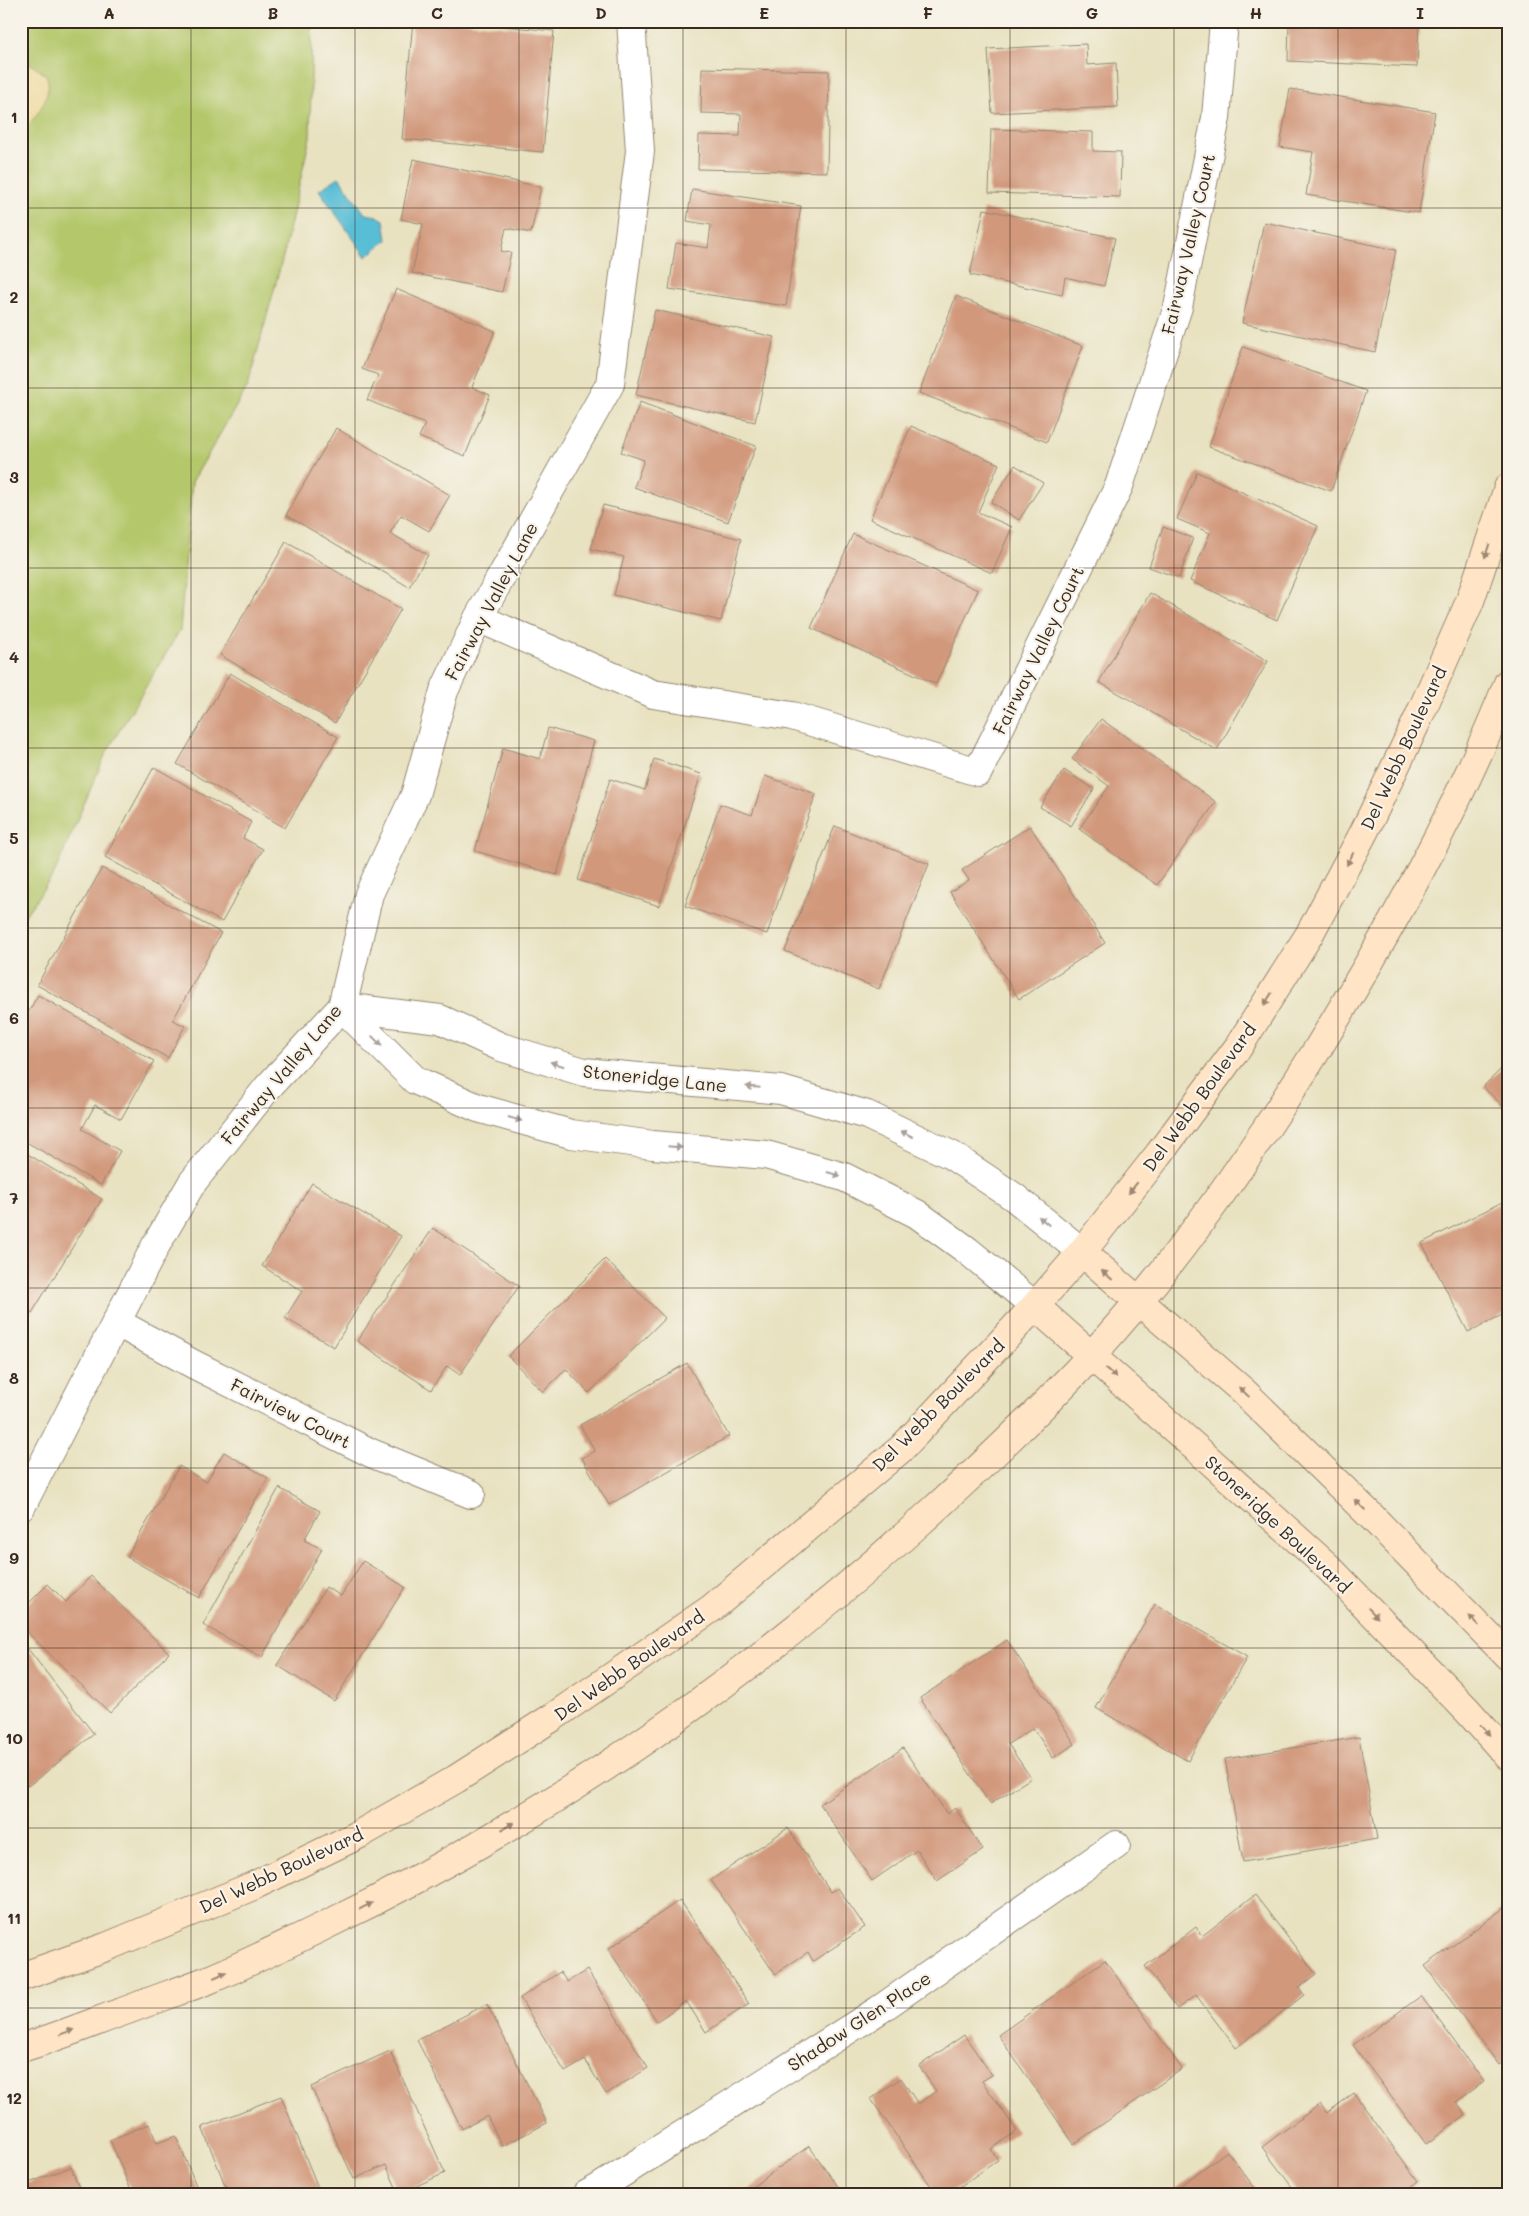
<svg xmlns="http://www.w3.org/2000/svg" width="1529" height="2216" font-family="Mali,sans-serif">
<style>
.green{fill:#b4c76b;stroke:#787844}
.sand{fill:#eeda9e;stroke:#94825e}
.water{fill:#58bed6;stroke:#4a747a}
.building{fill:#d1987c}
.lines{fill:none;stroke-linecap:round;stroke-linejoin:round}
.street-casing{stroke:#928670;stroke-width:30}
.secondary-casing{stroke:#928670;stroke-width:30}
.street{stroke:#fff;stroke-width:28}
.secondary{stroke:#ffe4c6;stroke-width:28}
.oneway{fill:#9d8772}
.oneway2{fill:#a79f9a}
.grid{fill:none;stroke:#3b2a1e;stroke-width:1;stroke-opacity:0.55}
.labels{text-anchor:middle;dominant-baseline:central;stroke-width:4.5;stroke-linejoin:round;paint-order:stroke}
.street-label{font-size:18px;fill:#3b2a1e;stroke:#f7f3e8}
.neatline{fill:none;stroke:#3b2a1e;stroke-width:2}
.grid-label{font-size:16px;text-anchor:middle;font-weight:bold;fill:#3b2a1e}
</style>
<rect width="100%" height="100%" fill="#f7f3e8"/>
<filter id="ink" filterUnits="userSpaceOnUse"><feTurbulence type="fractalNoise" baseFrequency=".02" numOctaves="2"/><feDisplacementMap in="SourceGraphic" scale="10" xChannelSelector="R" yChannelSelector="G"/><feConvolveMatrix kernelMatrix="1 2 1 2 8 2 1 2 1" color-interpolation-filters="sRGB"/></filter>
<filter id="wash" filterUnits="userSpaceOnUse"><feTurbulence type="fractalNoise" baseFrequency=".0096" numOctaves="4" result="noise"/><feDisplacementMap in="SourceGraphic" scale="20" xChannelSelector="R" yChannelSelector="G"/><feGaussianBlur stdDeviation="1.12" result="paint"/><feColorMatrix in="noise" values="0 0 0 0 0 0 0 0 0 0 0 0 0 0 0 0 0 1.4 0 .05"/><feComposite in="paint" operator="in"/></filter>
<g filter="url(#wash)">
<rect width="100%" height="100%" fill="#e8e2c1"/>
<path class="green" d="M21 21H312L310 137 284 253 248 386 192 482 180 630 106 753 54 874 21 921Z"/>
<path class="sand" d="M21 57 46 75C47 78 49 83 48 87 48 100 33 124 21 130Z"/>
<path class="water" d="M339 177 365 214 377 216 384 220 387 240 366 257 319 190Z"/>
<g id="blocks">
<path class="building" d="M413 21H449L554 31 543 152 402 139Z
M1289 21H1419L1417 67 1288 61Z
M1086 44 1087 65 1116 63 1118 107 992 113 988 49Z
M702 68 829 71 827 172 698 169 699 135 740 136 741 114 701 113Z
M1290 89 1435 112 1419 213 1306 195 1313 152 1280 147Z
M991 129 1093 132V151L1121 152 1120 197 989 193Z
M413 159 541 187 531 233 506 228 501 251 511 253 502 292 412 273 423 224 401 219Z
M692 189 801 206 786 306 669 289 676 243 708 248 711 225 687 221Z
M984 209 1115 238 1104 286 1065 277 1062 295 970 275Z
M1264 222 1396 250 1375 352 1242 323Z
M396 289 495 331 472 387 490 395 465 456 419 437 425 424 367 400 378 375 362 369Z
M956 296 1083 346 1047 442 919 393Z
M655 310 774 337 755 422 636 395Z
M1243 347 1366 391 1331 491 1209 447Z
M640 402 756 446 728 522 634 487 644 460 621 452Z
M911 426 999 464 978 512 1012 527 992 573 870 519Z
M336 428 450 495 429 531 401 515 390 533 428 555 409 587 286 515Z
M1015 465 1043 483 1019 520 991 502Z
M1197 472 1318 526 1277 620 1190 581 1210 533 1177 519Z
M603 505 741 539 721 621 614 595 624 557 591 549Z
M1163 527 1193 538 1179 578 1149 567Z
M853 534 978 590 936 684 811 628Z
M286 542 401 609 335 723 220 655Z
M1150 593 1268 661 1217 750 1099 682Z
M230 673 338 737 285 828 177 764Z
M1101 719 1216 802 1157 885 1079 829 1109 786 1072 759Z
M548 728 594 741 557 875 475 851 503 748 540 759Z
M654 759 701 774 659 906 578 880 610 779 645 790Z
M154 767 251 822 243 838 263 849 222 922 105 857Z
M1064 770 1094 789 1071 826 1040 807Z
M765 776 816 794 767 934 685 906 720 804 752 815Z
M835 826 929 864 879 989 785 951Z
M1030 826 1105 943 1019 999 950 892 969 880 962 870Z
M102 868 221 933 173 1020 185 1026 168 1058 37 985Z
M38 995 154 1061 121 1119 95 1105 82 1129 120 1151 101 1185 21 1139V1025Z
M1508 1062V1111L1483 1087Z
M21 1150 102 1199 32 1313 21 1307Z
M312 1183 401 1236 334 1347 285 1318 302 1291 262 1266Z
M1508 1199V1312L1468 1332 1422 1243Z
M433 1228 519 1286 460 1375 447 1366 431 1390 357 1341Z
M605 1259 665 1318 589 1393 566 1369 543 1392 508 1356Z
M687 1363 729 1436 609 1505 582 1458 595 1451 580 1425Z
M224 1452 268 1478 199 1598 127 1557 179 1466 206 1482Z
M279 1488 320 1511 304 1540 322 1549 262 1657 203 1625Z
M363 1561 405 1587 334 1701 277 1665 326 1587 341 1596Z
M91 1576 169 1653 110 1713 21 1626V1611L48 1584 66 1602Z
M1155 1604 1247 1657 1188 1761 1096 1708Z
M21 1640 94 1734 28 1786 21 1778Z
M1007 1640 1075 1744 1053 1758 1033 1728 1008 1744 1031 1778 990 1804 920 1698Z
M1359 1737 1377 1839 1243 1862 1225 1759Z
M903 1748 947 1814 955 1808 983 1850 937 1881 917 1850 872 1881 820 1804Z
M788 1828 831 1892 838 1888 865 1927 813 1961 808 1952 775 1974 711 1880Z
M1255 1895 1316 1974 1299 1987 1304 1995 1236 2048 1196 1995 1177 2009 1145 1966 1196 1927 1202 1936Z
M680 1900 749 2004 706 2032 686 2001 657 2021 608 1949Z
M1508 1905V2058L1499 2065 1425 1966Z
M1105 1960 1182 2069 1074 2144 998 2035Z
M587 1970 648 2068 606 2094 585 2060 565 2072 520 1998 560 1972 567 1982Z
M1421 1996 1484 2082 1456 2102 1466 2115 1426 2144 1353 2045Z
M487 2004 547 2123 502 2146 487 2116 462 2129 417 2040Z
M964 2035 992 2075 982 2081 1017 2131 991 2149 998 2160 948 2195H937L871 2099 901 2078 918 2104 936 2091 919 2066Z
M390 2051 445 2173 399 2194 386 2165 354 2179 311 2087Z
M1354 2093 1418 2181 1400 2195H1368L1365 2191 1361 2195H1298L1262 2147 1320 2104 1327 2113Z
M281 2096 321 2195H229L202 2127Z
M149 2124 157 2143 176 2136 200 2195H133L110 2140Z
M809 2146 844 2195H741Z
M1227 2151 1260 2195H1168Z
M71 2167 82 2195H21V2186Z"/>
</g>
</g>
<g filter="url(#ink)">
<use href="#blocks" fill-opacity="0" stroke="#928670" stroke-width="1"/>
<g class="lines">
<g class="street-casing">
<path id="street" d="M478 618 653 694 792 716 978 772 1119 486 1178 307 1216 118 1224 21
M342 1007 440 1019 501 1047 584 1072 781 1090 867 1115 951 1155 1014 1197 1082 1252
M342 1007 415 1080 478 1108 571 1134 653 1145 766 1155 844 1177 917 1214 968 1251 1035 1306
M116 1322 193 1364 371 1453 471 1494
M21 1507 156 1245 192 1183 268 1087 342 1007 369 894 415 795 444 691 478 618 610 384 640 151 631 21
M586 2195 597 2189 879 2010 1116 1845"/>
</g>
<g class="secondary-casing">
<path id="secondary" d="M1082 1252 1243 1391 1372 1517 1508 1656
M1035 1306 1196 1448 1329 1568 1467 1710 1508 1756
M21 1977 106 1947 253 1886 360 1834 456 1779 553 1717 712 1608 902 1448 1035 1306 1082 1252 1159 1154 1239 1046 1309 935 1364 832 1418 719 1470 601 1508 488
M21 2048C58 2037 94 2022 130 2009 156 1999 182 1990 208 1980 247 1964 284 1945 322 1927 539 1823 740 1685 918 1524 978 1470 1036 1415 1091 1356 1178 1261 1252 1154 1320 1045 1391 929 1458 809 1508 683"/>
</g>
<use href="#street" class="street"/>
<use href="#secondary" class="secondary"/>
</g>
<defs><path id="oneway-solid" d="M-6-.8H1V-3.2L6.5 0L1 3.2V.8H-6Z" transform="scale(1.25)"/></defs>
<g class="oneway">
<use href="#oneway-solid" transform="translate(1487 551) rotate(108)"/>
<use href="#oneway-solid" transform="translate(1350 859) rotate(118)"/>
<use href="#oneway-solid" transform="translate(1268 999) rotate(122)"/>
<use href="#oneway-solid" transform="translate(1133 1188) rotate(128)"/>
<use href="#oneway-solid" transform="translate(1107 1275) rotate(-139)"/>
<use href="#oneway-solid" transform="translate(1111 1373) rotate(41)"/>
<use href="#oneway-solid" transform="translate(1244 1392) rotate(-137)"/>
<use href="#oneway-solid" transform="translate(1360 1505) rotate(-136)"/>
<use href="#oneway-solid" transform="translate(1373 1613) rotate(46)"/>
<use href="#oneway-solid" transform="translate(1474 1621) rotate(-134)"/>
<use href="#oneway-solid" transform="translate(1485 1730) rotate(48)"/>
<use href="#oneway-solid" transform="translate(508 1826) rotate(-31)"/>
<use href="#oneway-solid" transform="translate(366 1906) rotate(-26)"/>
<use href="#oneway-solid" transform="translate(220 1975) rotate(-25)"/>
<use href="#oneway-solid" transform="translate(67 2032) rotate(-20)"/>
</g>
<g class="oneway2">
<use href="#oneway-solid" transform="translate(377 1041) rotate(45)"/>
<use href="#oneway-solid" transform="translate(557 1064) rotate(-163)"/>
<use href="#oneway-solid" transform="translate(753 1087) rotate(-175)"/>
<use href="#oneway-solid" transform="translate(515 1119) rotate(16)"/>
<use href="#oneway-solid" transform="translate(907 1134) rotate(-154)"/>
<use href="#oneway-solid" transform="translate(675 1147) rotate(5)"/>
<use href="#oneway-solid" transform="translate(834 1174) rotate(16)"/>
<use href="#oneway-solid" transform="translate(1044 1221) rotate(-140)"/>
</g>
</g>
<path class="grid" d="M191 21V2195M355 21V2195M519 21V2195M683 21V2195M846 21V2195M1010 21V2195M1174 21V2195M1338 21V2195M21 208H1508M21 388H1508M21 568H1508M21 748H1508M21 928H1508M21 1108H1508M21 1288H1508M21 1468H1508M21 1648H1508M21 1828H1508M21 2008H1508"/>
<g class="labels">
<g class="street-label">
<text transform="translate(1188 244) rotate(-77)">Fairway Valley Court</text>
<text transform="translate(491 601) rotate(-62)">Fairway Valley Lane</text>
<text transform="translate(1038 650) rotate(-64)">Fairway Valley Court</text>
<text transform="translate(1403 748) rotate(-65)">Del Webb Boulevard</text>
<text transform="translate(281 1074) rotate(-50)">Fairway Valley Lane</text>
<text transform="translate(655 1078) rotate(6)">Stoneridge Lane</text>
<text transform="translate(1199 1097) rotate(-54)">Del Webb Boulevard</text>
<text transform="translate(938 1405) rotate(-45)">Del Webb Boulevard</text>
<text transform="translate(291 1413) rotate(27)">Fairview Court</text>
<text transform="translate(1278 1524) rotate(43)">Stoneridge Boulevard</text>
<text transform="translate(629 1665) rotate(-35)">Del Webb Boulevard</text>
<text transform="translate(281 1870) rotate(-25)">Del Webb Boulevard</text>
<text transform="translate(859 2021) rotate(-33)">Shadow Glen Place</text>
</g>
</g>
<rect width="1529" height="2216" fill="none" stroke="#f7f3e8" stroke-width="55"/>
<rect x="28" y="28" width="1474" height="2160" class="neatline"/>
<g class="grid-label">
<text x="109" y="19">A</text>
<text x="273" y="19">B</text>
<text x="437" y="19">C</text>
<text x="601" y="19">D</text>
<text x="764" y="19">E</text>
<text x="928" y="19">F</text>
<text x="1092" y="19">G</text>
<text x="1256" y="19">H</text>
<text x="1420" y="19">I</text>
<text x="14" y="123">1</text>
<text x="14" y="303">2</text>
<text x="14" y="483">3</text>
<text x="14" y="663">4</text>
<text x="14" y="844">5</text>
<text x="14" y="1024">6</text>
<text x="14" y="1204">7</text>
<text x="14" y="1384">8</text>
<text x="14" y="1564">9</text>
<text x="14" y="1744">10</text>
<text x="14" y="1924">11</text>
<text x="14" y="2104">12</text>
</g>
</svg>
